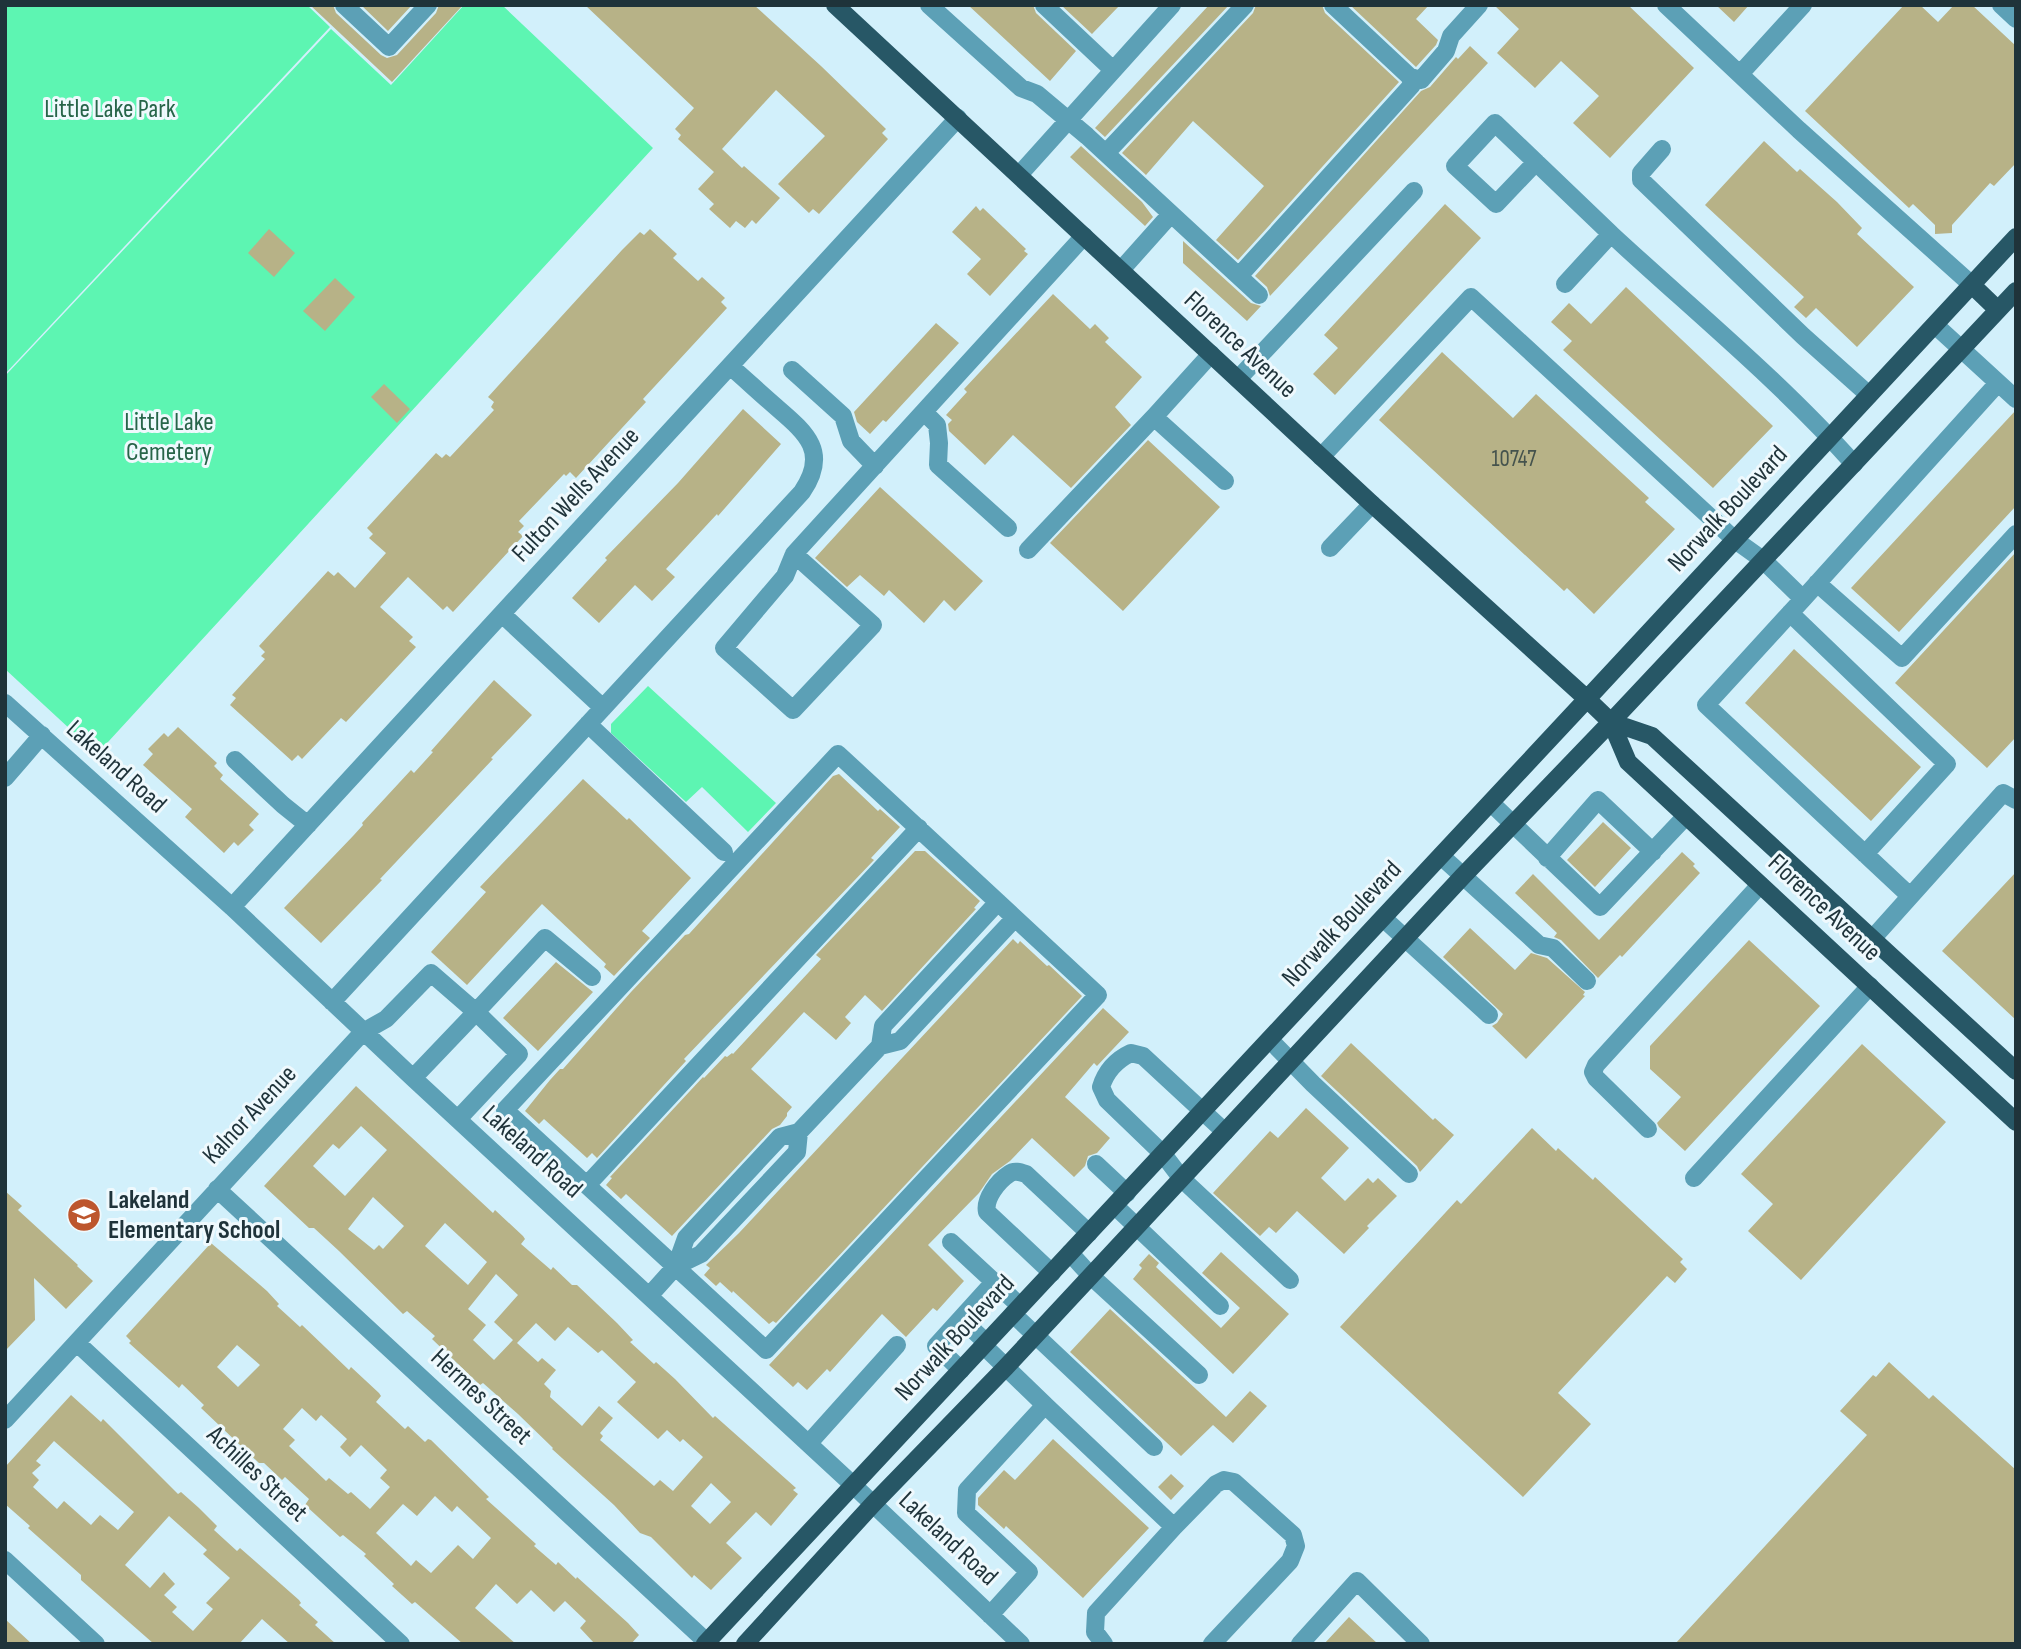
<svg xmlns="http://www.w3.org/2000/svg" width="2021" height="1649" font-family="'Sofia Sans Condensed',sans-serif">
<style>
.green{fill:#5df5b2}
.building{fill:#b7b287;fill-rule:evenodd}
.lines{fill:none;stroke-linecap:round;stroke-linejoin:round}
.minor{stroke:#5ca0b6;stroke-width:18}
.major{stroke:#275766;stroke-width:18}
.labels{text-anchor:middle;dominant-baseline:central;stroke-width:6;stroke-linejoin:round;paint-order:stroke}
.number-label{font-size:23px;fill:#45534d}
.park-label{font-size:26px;fill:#276549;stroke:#eff9fd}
.street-label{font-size:26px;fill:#1f333a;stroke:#eff9fd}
.poi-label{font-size:26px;font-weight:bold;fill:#1f333a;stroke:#eff9fd;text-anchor:start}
</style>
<rect width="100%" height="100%" fill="#d2f0fb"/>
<path class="green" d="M5 5H307L330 27 5 374Z
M464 5H502L653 148 97 754 5 669V376L331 29 391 85Z
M648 686 776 803 748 832 702 787 686 802 611 733V724Z"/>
<path class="building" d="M310 5H333L336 13 381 55 387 58 397 55 436 13 439 5H463L392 82Z
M361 5H412L388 31Z
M585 5H754L821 66 886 129 882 133 888 139 819 214 813 209 809 213 778 184 825 136 776 90 722 149 742 168 744 166 780 198 756 224 752 220 745 228 736 221 730 228 709 209 714 204 698 189 714 172 678 139 681 135 675 129 694 108Z
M968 5H1033L1036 13 1076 51 1050 81Z
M1061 5H1120L1092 34Z
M1209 5H1229L1105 137 1095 128Z
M1256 5H1322L1325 13 1399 82 1238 260 1216 240 1264 186 1193 121 1146 175 1122 153 1253 13Z
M1350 5H1429L1416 19 1438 40 1436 45 1416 67Z
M1494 5H1628L1694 68 1610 158 1573 123 1599 96 1561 61 1535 88 1497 53 1519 29Z
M1716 5H1749L1734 22Z
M1904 5H1920L1938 22 1954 5H1972L2016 46V163L1994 186 1990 183 1952 225V233L1935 234V225L1913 204 1909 208 1805 111Z
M1470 46 1488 63 1270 296 1267 287 1255 276 1421 91 1430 87 1456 57 1458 59Z
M1764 141 1797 172 1800 169 1837 202 1862 228 1857 234 1914 287 1857 347 1816 308 1806 318 1794 307 1804 297 1705 205Z
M1081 146 1142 202 1153 217 1145 226 1070 157Z
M1445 204 1481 238 1335 395 1313 374 1338 348 1324 335Z
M976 206 980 211 983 208 1026 249 1024 251 1028 254 990 296 967 274 981 259 952 232Z
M269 229 295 253 274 277 248 253Z
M650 229 677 254 673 258 698 281 702 277 725 298 721 302 727 308 643 399 646 402 633 416 576 478 570 472 566 476 564 474 519 521 524 526 518 532 523 536 453 612 447 606 443 610 408 577 380 607 413 637 409 641 416 647 346 722 341 718 302 759 298 755 292 761 230 705 236 698 232 695 265 659 261 656 265 652 259 646 328 571 334 576 338 572 355 588 386 553 369 538 373 534 367 528 436 453 442 458 446 454 450 457 494 410 491 407 494 402 488 397 622 250 640 232 644 235Z
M1183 241 1251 303 1261 306 1247 321 1183 263Z
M335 278 355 297 325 331 303 311Z
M1626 287 1773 426 1713 488 1563 350 1572 341 1551 322 1569 303 1591 324Z
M1053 294 1090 329 1095 324 1109 338 1105 342 1142 377 1115 407 1131 425 1071 488 1013 435 985 465 949 431 948 424 952 420 946 415 967 392 964 389Z
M936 323 959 343 886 422 883 420 870 434 857 422 854 412Z
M1442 352 1513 418 1536 394 1649 498 1645 502 1675 529 1594 614 1567 588 1564 591 1379 420Z
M384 384 410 409 397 423 371 397Z
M743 409 781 444 718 516 717 514 666 569 675 577 652 601 635 585 599 623 572 598 607 560 605 558 678 483Z
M2016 410V506L1899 632 1851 588Z
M1148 440 1220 507 1123 611 1050 543Z
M880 487 983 581 955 611 944 600 924 623 889 590 884 596 860 575 847 587 815 558Z
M2016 552V737L1987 768 1895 683Z
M1794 649 1921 767 1871 821 1745 703Z
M494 680 532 715 491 758 493 759 380 879 382 880 321 943 284 908 353 836 363 825 362 823 411 770 414 773 433 752 431 751Z
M178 727 217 763 214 766 223 775 220 779 259 814 249 825 254 830 238 846 234 842 224 853 185 817 192 809 143 765 153 754 148 749 164 733 168 737Z
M839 774 878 811 880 809 900 827 871 858 874 860 684 1059 686 1061 597 1158 592 1153 587 1158 544 1119 539 1124 525 1111 550 1080 560 1069H563L631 992 685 935 689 934 833 776Z
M583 779 627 820 629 818 691 878 642 931 650 938 614 976 604 967 606 964 542 904 467 985 431 952 486 892 480 887Z
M1603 822 1631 848 1595 887 1567 860Z
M915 851H925L980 901 974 908 976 909 882 1011 865 995 845 1017 851 1023 836 1040 804 1012 751 1069 792 1107 787 1113V1116L780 1125 772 1129 672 1236 626 1194 621 1199 606 1185 612 1178 610 1177 703 1077 704 1078 725 1056 727 1057 732 1053 733 1054 821 959 816 955Z
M1682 852 1695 864 1693 866 1700 873 1622 957 1620 955 1598 978 1561 940 1554 937 1557 933 1515 893 1533 874 1599 940Z
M2016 872V1020L1942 951Z
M1470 928 1515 970 1531 953 1547 958 1585 992 1583 995 1585 996 1526 1059 1492 1026 1497 1023 1503 1014 1443 957Z
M1013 939 1018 944 1020 941 1047 966 1049 965 1082 996 776 1323 773 1321 769 1324 733 1291 732 1293 720 1282 716 1286 704 1275 710 1268 706 1265 739 1233Z
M1749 940 1820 1006 1685 1151 1659 1127 1657 1123 1681 1097 1650 1069V1046Z
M556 962 593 992 538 1051 503 1018Z
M1103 1008 1129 1032 1097 1066 1094 1063 1065 1097 1110 1138 1097 1153 1088 1156 1085 1166 1074 1177 1032 1138 1010 1161 992 1174 979 1193 928 1245 964 1281 937 1311 933 1308 906 1337 882 1314 830 1372 827 1369 807 1390 798 1382 793 1387 769 1365Z
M1351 1043 1433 1120 1435 1118 1454 1135 1420 1172 1417 1166 1321 1076Z
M1862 1044 1946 1122 1801 1280 1748 1231 1773 1204 1741 1174Z
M356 1086 493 1213 495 1210 523 1236 525 1239 521 1244 551 1270 553 1267 572 1285H577L617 1323 633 1340 630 1342 654 1364 656 1362 675 1379 713 1418 715 1416 796 1488 793 1490 798 1494 771 1526 756 1512 726 1543 742 1558 711 1590 694 1575 692 1578 651 1537 640 1533 614 1505 552 1449 553 1448 518 1414 483 1383 480 1385 457 1363 432 1339 435 1336 407 1311 403 1314 339 1251 314 1228H309L264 1186ZM361 1126 387 1150 345 1196 313 1166 333 1144 339 1149ZM373 1197 404 1226 383 1249 379 1245 374 1250 348 1229ZM445 1223 487 1262 468 1285 425 1246ZM496 1274 518 1295 494 1322 513 1340 494 1360 473 1340 486 1325 468 1309ZM536 1323 555 1341 568 1327 598 1353 602 1350 636 1382 617 1402 658 1439 667 1430 680 1442 683 1439 703 1457 673 1491 660 1480 654 1486 600 1440 603 1436 600 1433 613 1418 599 1406 582 1426 550 1397 551 1391 544 1384 556 1370 542 1358 538 1362 517 1343ZM711 1483 731 1502 710 1524 691 1506Z
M1306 1108 1349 1148 1321 1178 1345 1201 1368 1178 1373 1183 1378 1178 1397 1196 1367 1226 1369 1228 1344 1254 1297 1211 1276 1233 1269 1227 1260 1236 1213 1193 1270 1131 1278 1138Z
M1532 1128 1556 1151 1558 1148 1593 1180 1595 1177 1683 1259 1680 1262 1687 1269 1675 1283 1667 1276 1558 1393 1591 1424 1523 1497 1340 1327 1457 1200 1461 1204Z
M5 1191 22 1206 18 1210 78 1265 77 1266 93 1281 66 1309 34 1278 35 1320 5 1351Z
M211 1243 267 1291 279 1304 277 1306 300 1327 302 1325 349 1370 351 1367 379 1393 381 1396 376 1402 405 1429 408 1426 425 1442 428 1439 431 1440 489 1497 486 1499 536 1544 534 1546 556 1565 558 1562 576 1579 577 1577 628 1623 639 1635 631 1644H595L580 1628 586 1621 565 1601 554 1612 531 1590 517 1604 496 1584 475 1608 516 1644H463L415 1602 412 1604 392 1586 394 1584 364 1556 366 1554 343 1535 340 1537 305 1505 309 1499 285 1477 282 1480 264 1463H259L201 1408 204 1405 182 1384 179 1388 129 1343 131 1341 126 1336ZM237 1345 260 1365 238 1387 217 1367ZM302 1408 316 1421 321 1415 347 1439 340 1447 350 1457 361 1445 387 1470 380 1478 390 1487 370 1509 351 1492 348 1494 329 1478 326 1481 289 1446 295 1440 283 1429ZM435 1496 452 1512 457 1506 491 1538 473 1559 458 1545 431 1573 416 1560 411 1566 376 1533 403 1504 417 1516Z
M1221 1252 1289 1314 1233 1374 1133 1279 1142 1268 1139 1265 1149 1254 1159 1263 1156 1267 1221 1328 1240 1308 1202 1273Z
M1110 1309 1226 1417 1250 1391 1267 1406 1233 1443 1213 1425 1181 1456 1070 1352Z
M1889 1362 1929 1399 1933 1395 2016 1470V1644H1675L1867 1435 1840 1411 1873 1375 1876 1377Z
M71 1395 101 1422 103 1419 178 1494 181 1492 199 1508 217 1526 214 1530 237 1551 240 1548 299 1600 301 1603 299 1605 318 1622 315 1625 336 1644H290L262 1619 239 1644H154L81 1580V1575L28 1528 30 1526 5 1504V1467ZM54 1441 134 1512 118 1530 100 1515 91 1525 64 1501 57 1509 33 1487 39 1480 32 1473 41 1465 36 1461ZM169 1516 207 1550 203 1554 230 1578 206 1603 213 1609 193 1631 172 1612 177 1607 164 1595 175 1584 164 1572 150 1588 125 1565Z
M1053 1439 1149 1528 1083 1598 1006 1526 1004 1529 978 1505V1498L1004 1470 1015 1480Z
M1171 1474 1184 1486 1171 1500 1158 1487Z
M1349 1617 1378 1644H1324Z
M5 1619 32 1644H5Z"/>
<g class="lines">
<path class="minor" d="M344 5 389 47 428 5
M929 5 1021 88 1037 94 1087 136 1259 295
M1044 5 1113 70
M1666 5 1799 130 1972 285
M2001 5 2016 19
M1740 74 1803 5
M1410 77 1421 80 1446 51 1451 36 1479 5
M1662 149 1641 173V180L1803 336 1869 395
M1106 153 1245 5
M1536 162 1496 204 1455 166 1495 123 1611 234
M1019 175 1172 5
M1121 270 1171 214
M1239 276 1412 85 1410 77 1333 5
M1565 284 1611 234C1692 309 1780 381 1854 464
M1935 325 2016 399
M1211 354 1154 417 1225 481
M792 370 843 416 851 441 875 466
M1238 379 1414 191
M924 412 937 425 939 443 938 465 1008 528
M1321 457 1471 297 1735 540 1763 560 1803 599 1998 383
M1330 548 1372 504
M1028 550 1154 417
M794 554 873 625 793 710 724 648 785 576 794 554 1084 236
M1817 583 1902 658 2016 534
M1803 599 1706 705 1910 896
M1790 613 1947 764 1865 854
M502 614 603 708
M5 703 232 907 413 1078 852 1484 1021 1644
M588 724 724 852
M838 754 1098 995 766 1350 505 1110Z
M235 760 283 805 308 825
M5 778 42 735
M1491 803 1600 907 1686 816
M1441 856 1539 945 1553 948 1587 981
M1547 858 1598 800 1653 852
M232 907 958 118
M1383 918 1489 1015
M1872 939 2003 793 2016 800
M332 1002 802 492C830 451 805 432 775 406 760 393 745 379 730 366
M1270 1040 1313 1084 1409 1174
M880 1046 883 1026 998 902
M413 1078 476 1012 519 1054 458 1119
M1648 1129 1596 1078 1593 1072 1596 1065 1760 885
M1225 1132 1143 1056 1131 1053C1116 1060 1106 1071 1101 1087L1107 1100 1163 1154 1182 1179 1290 1280
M1096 1164 1127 1193
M1694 1178 1870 986
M587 1185 919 828
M217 1189 709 1644
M1115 1206 1220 1306
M951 1242 1020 1306
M1070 1253 1091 1276 1199 1375
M676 1266 686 1238 780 1137 799 1132 880 1046 900 1041 1015 918
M1052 1273 987 1212C984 1199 998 1181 1009 1174 1014 1170 1020 1172 1026 1174L1089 1233
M650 1295 676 1266 701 1254 797 1152 799 1132
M1013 1314 1154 1447
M961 1319 987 1343
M77 1343 401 1644
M984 1346 1045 1405 967 1490 966 1513 1029 1572 990 1615
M961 1370 936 1346 994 1282
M1045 1405 1174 1527 1096 1613 1095 1632 1104 1644
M5 1420 363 1032 386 1019 431 973 476 1012 545 938 592 977
M809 1443 897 1345
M1174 1527 1216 1484 1224 1480 1234 1482 1293 1535 1296 1546 1290 1561 1212 1644
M5 1560 96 1644
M1300 1644 1357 1581 1421 1644"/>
<path class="major" d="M835 5 1372 504 1587 699 1611 722 1628 762 2016 1122
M1972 285 1998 310
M1611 722 1652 736 2016 1071
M705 1644 1587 699 2016 237
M745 1644 873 1504 1006 1367 1463 876 1611 722 2016 291"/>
</g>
<defs>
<g id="school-disc" transform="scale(1.75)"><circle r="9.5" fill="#bd562d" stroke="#eff9fd"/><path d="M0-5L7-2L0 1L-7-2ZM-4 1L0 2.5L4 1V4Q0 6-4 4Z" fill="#fff"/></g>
</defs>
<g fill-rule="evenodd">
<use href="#school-disc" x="84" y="1215"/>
</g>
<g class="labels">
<g class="number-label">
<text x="1514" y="459">10747</text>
</g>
<g class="park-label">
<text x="110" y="109">Little Lake Park</text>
<text x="169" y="422">Little Lake<tspan x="169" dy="30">Cemetery</tspan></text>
</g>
<g class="street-label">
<text transform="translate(1240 345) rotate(43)">Florence Avenue</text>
<text transform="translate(576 495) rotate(-47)">Fulton Wells Avenue</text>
<text transform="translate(1728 509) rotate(-47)">Norwalk Boulevard</text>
<text transform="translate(116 767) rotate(42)">Lakeland Road</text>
<text transform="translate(1824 908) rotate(43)">Florence Avenue</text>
<text transform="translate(1342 924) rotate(-47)">Norwalk Boulevard</text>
<text transform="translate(250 1115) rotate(-47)">Kalnor Avenue</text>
<text transform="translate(532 1152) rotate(42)">Lakeland Road</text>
<text transform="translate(955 1338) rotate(-47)">Norwalk Boulevard</text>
<text transform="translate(481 1397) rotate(43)">Hermes Street</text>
<text transform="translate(257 1474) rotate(43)">Achilles Street</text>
<text transform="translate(948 1539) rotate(43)">Lakeland Road</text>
</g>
<g class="poi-label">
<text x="108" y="1200">Lakeland<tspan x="108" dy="30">Elementary School</tspan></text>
</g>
</g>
<rect width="2021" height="1649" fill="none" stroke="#1f333a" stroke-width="14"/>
</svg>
